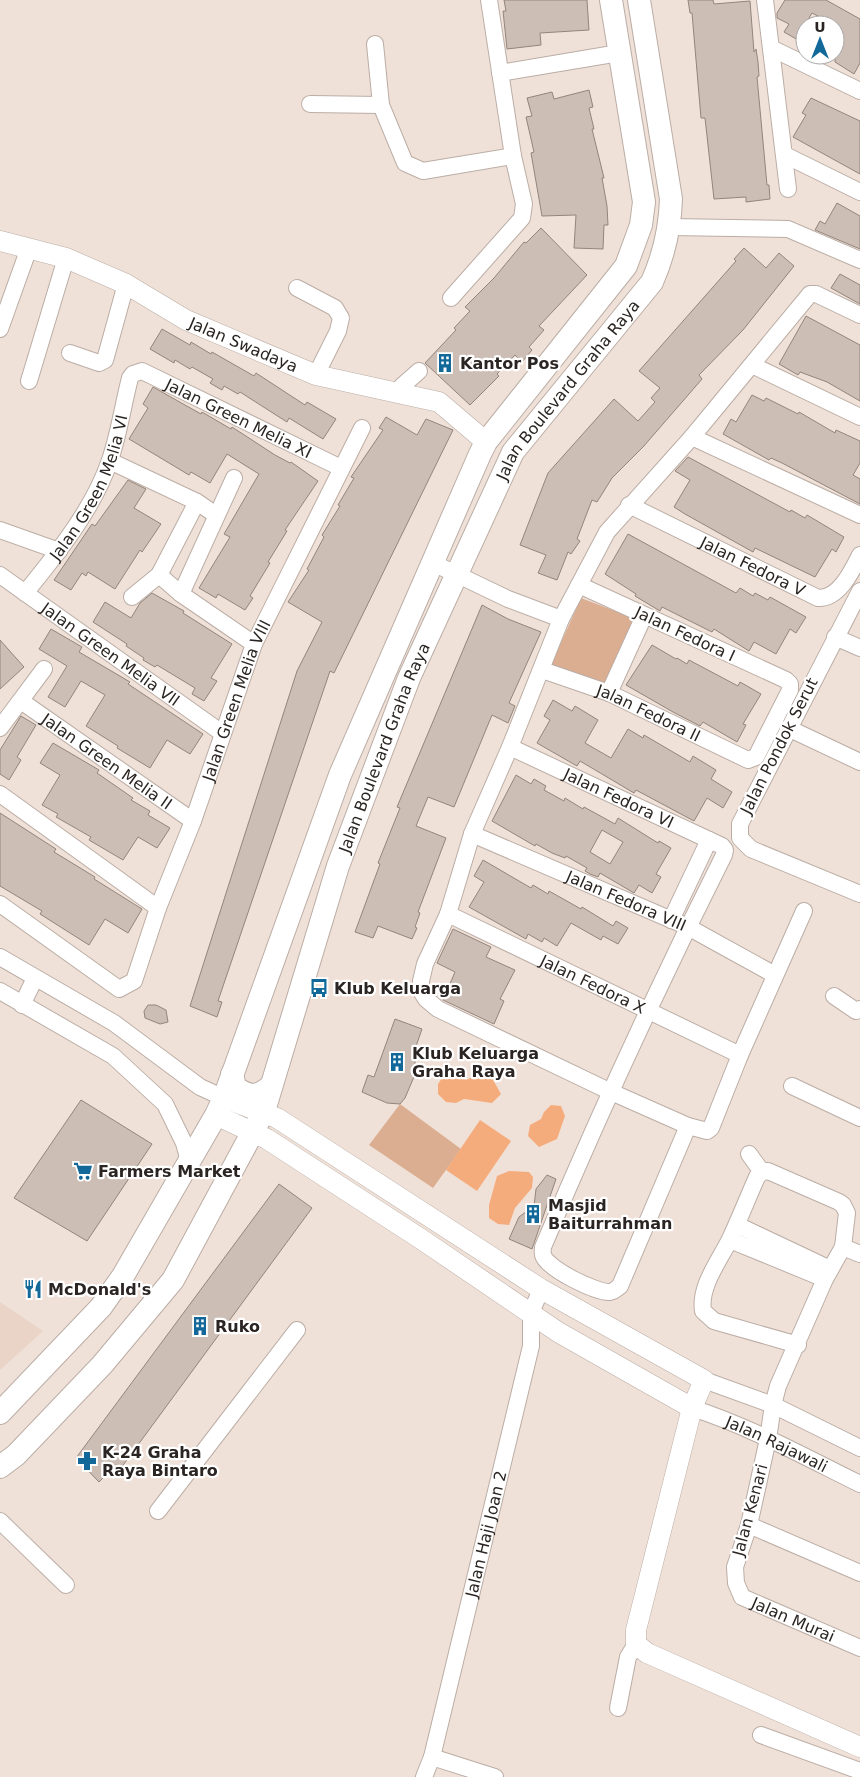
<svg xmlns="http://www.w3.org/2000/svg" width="860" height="1777" font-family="'DejaVu Sans',sans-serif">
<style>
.built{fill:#ead4c7}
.green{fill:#dbae91}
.water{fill:#f5ac7c}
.building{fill:#ccbeb5;stroke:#92857c;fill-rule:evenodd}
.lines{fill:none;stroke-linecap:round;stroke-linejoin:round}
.minor-casing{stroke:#bbada5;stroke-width:18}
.tertiary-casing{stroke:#bbada5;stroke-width:21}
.secondary-casing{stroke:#bbada5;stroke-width:24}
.minor{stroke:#fff;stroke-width:16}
.tertiary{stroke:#fff;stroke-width:20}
.secondary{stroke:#fff;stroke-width:22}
.labels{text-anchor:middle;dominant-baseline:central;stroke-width:4.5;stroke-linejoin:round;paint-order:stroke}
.street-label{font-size:16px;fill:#2a2522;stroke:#fff}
.poi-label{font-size:16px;font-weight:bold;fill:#2a2522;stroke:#fff;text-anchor:start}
</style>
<rect width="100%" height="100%" fill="#f0e1d8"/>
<path class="built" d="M0 1302 43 1331 0 1370Z"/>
<path class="green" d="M581 598 633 618 609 687 551 665Z
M400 1104 461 1149 433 1188 369 1145Z"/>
<path class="water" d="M449 1073 459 1074 466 1080 481 1073 492 1078 501 1094 492 1103 464 1099 456 1103 446 1102 438 1094V1084L444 1075Z
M551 1105 561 1106 565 1116 557 1139 539 1147 528 1136 530 1125 541 1119 544 1112Z
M480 1120 511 1141 477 1191 446 1170Z
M509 1171 529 1172 533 1177 532 1188 515 1208 509 1225 498 1224 489 1218V1205L497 1176Z"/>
<path class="building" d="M504 0H587L589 30 540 33 541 45 507 49 503 11H506Z
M688 0H713L714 4 750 1 754 52 756 49 758 62 759 76 757 77 767 185H769L770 199 746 202V197L714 199 705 118H701L692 13H690Z
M785 0H826L860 19V63L854 74 835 62V25L812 13 805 25V44L784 32 789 24 777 18V13Z
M589 90 593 107 589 108 594 129H592L604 178H602L607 206 608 225H604L603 249 574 248 576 215 542 216 531 153 534 152 526 117 532 116 527 98 552 92 554 99Z
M811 98 860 121V174L793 137 806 115 802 113Z
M837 203 860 216V249L815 230 820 221 825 224Z
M541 228 587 275 539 326 544 330 529 347 532 350 522 362 515 355 497 374 499 376 470 405 425 363 456 330 454 328 470 311 465 307 494 278 524 242 526 243Z
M744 248 766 268 779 253 794 266 743 330 699 375 702 379 643 447 612 478 597 502 592 500 577 539 580 541 571 554 568 552 557 580 538 573 546 555 520 545 548 473 614 399 638 421 655 402 651 398 660 388 639 371 736 261 734 259Z
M840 274 860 285V304L831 288Z
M806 316 860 345V401L827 382 800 372 798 375 779 364Z
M162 329 190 345 191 342 211 354 212 352 254 376 256 373 305 405 307 402 336 419 323 439 289 418 287 422 240 392 238 394 224 386 222 390 210 383 213 379 192 367 190 369 175 360 174 363 150 349Z
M153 387 201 414 202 412 231 429 232 427 275 455 290 463 291 462 318 481 285 530 287 531 268 562 270 563 250 596 253 598 245 610 218 594 216 598 199 588 230 537 224 534 259 474 227 454 210 483 191 472 189 475 129 439 148 408 143 404Z
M752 395 764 401 766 398 798 414 799 412 835 433 836 430 860 441V463L853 475 860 479V504L782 463 771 458 769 460 723 434 731 419 736 422Z
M386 417 417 435 426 419 453 430 334 673 330 671 218 1001 222 1002 217 1017 190 1006 297 671 322 622 288 602 309 570 307 569 324 537 322 535 340 506 338 505 354 478 351 477 383 430 379 428Z
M688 457 790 512 791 510 805 518 807 515 844 537 836 552 832 549 815 577 755 548 753 552 685 514 674 507 690 480 675 471Z
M128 480 146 489 134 508 161 524 142 552 140 550 115 589 88 572 86 576 82 573 71 590 54 580 92 524 95 526Z
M628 534 736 593 740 588 753 596 755 593 768 600 770 597 806 617 796 633 790 629 776 654 754 642 749 651 714 629 712 632 662 607 660 611 635 596 636 594 605 574Z
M152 593 184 611 183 613 232 644 211 678 217 681 204 701 192 694 195 688 157 665 155 667 143 660 144 658 126 646 127 644 93 622 105 602 131 618 140 603Z
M482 605 508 619 541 632 509 703 515 706 508 723 492 715 454 807 428 797 416 826 446 838 418 912 420 913 415 927 417 928 412 939 378 926 373 938 355 932 380 864 378 863 400 808 397 807Z
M51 629 82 647 79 652 130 682 128 684 203 734 190 754 167 740 150 768 117 748 118 746 86 726 105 695 81 681 65 707 48 697 67 666 39 649Z
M0 640 24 667 0 689Z
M652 645 676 659 677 658 687 664 689 660 738 686 740 682 761 694 743 724 746 725 737 742 703 722 700 726 673 712 626 685Z
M553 700 572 711 575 706 598 720 585 743 611 758 628 729 643 738 644 735 690 762 693 756 716 770 711 779 732 792 723 808 707 798 694 821 636 790 634 793 580 761 577 766 537 743 550 720 544 716Z
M21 716 36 725 17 757 21 760 9 780 0 774V750Z
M53 743 99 770 97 773 133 798 131 800 150 811 148 815 170 828 157 848 138 837 123 860 89 840 91 837 56 817 58 814 42 805 60 775 40 763Z
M516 775 531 784 534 779 546 786 544 790 564 801 565 798 583 809 584 807 615 824 618 818 658 843 659 841 671 848 656 874 661 877 652 893 639 885 634 893 600 873 598 877 590 874 585 871 587 868 566 856 565 858 552 853 536 844 535 846 492 821ZM602 830 623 842 610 864 590 852Z
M0 813 56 849 54 852 95 877 94 879 142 909 128 933 105 919 89 945 40 914 42 911 0 886Z
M483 860 531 888 533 885 548 894 549 891 581 909 582 907 613 926 616 921 628 928 618 944 603 936 601 940 571 923 557 946 544 938 542 942 528 934 526 939 469 907 484 882 474 876Z
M453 929 491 947 486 957 515 970 500 999 504 1001 494 1024 443 1000 455 972 437 963Z
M148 1005H156L166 1010 168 1022 160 1024 145 1018 144 1011Z
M395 1019 422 1029 414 1052 416 1072 405 1098 400 1104 387 1103 362 1092 368 1075 374 1077Z
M81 1100 152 1144 87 1241 14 1198Z
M547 1175 556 1179 532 1249 509 1239 519 1217 534 1206 536 1189Z
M279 1184 312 1208 121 1468 116 1465 99 1482 76 1458Z"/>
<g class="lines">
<g class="minor-casing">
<g id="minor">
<path d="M765 0 788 189"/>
<path d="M375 44 381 105 405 163 423 171 513 156"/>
<path d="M771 48 860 91"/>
<path d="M500 73 619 53"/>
<path d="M310 104 381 105"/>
<path d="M785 155 860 192"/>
<path d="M670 227 788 229 860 260"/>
<path d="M297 288 335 308 341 318 338 331 316 375"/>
<path d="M451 298 522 218 524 204 513 156 489 0"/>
<path d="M0 329 29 248"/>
<path d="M70 353 99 363 105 360 126 284"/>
<path d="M752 365 860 417"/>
<path d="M29 381 66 258"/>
<path d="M400 394 402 386 419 371"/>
<path d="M692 437 860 515"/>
<path d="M110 461 197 502 216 515"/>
<path id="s1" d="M629 505 818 598C839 599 852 571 860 555"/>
<path d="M0 530 59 551"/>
<path d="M433 563 508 599 561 619"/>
<path id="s2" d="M0 575 222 733"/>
<path d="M159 575 181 594 254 644"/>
<path d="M860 591 740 824V838L751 849 860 894"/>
<path id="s3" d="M25 593C57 554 94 508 110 460 119 434 123 405 130 378L133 374 142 371 341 468"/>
<path d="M181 594 234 478"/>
<path d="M132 597 159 575 197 502"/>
<path d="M835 637 860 648"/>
<path id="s4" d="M542 670 609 693 748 760 756 757 790 690V684L786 680 579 585"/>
<path d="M609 693 644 616"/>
<path id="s5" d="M21 701 193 821"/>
<path d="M0 728 44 669"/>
<path d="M788 728 860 762"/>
<path id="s6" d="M510 747 722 846 725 850 724 855C659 984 599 1114 543 1247 543 1248 542 1254 543 1255 547 1269 597 1293 610 1292 615 1291 616 1289 620 1286L688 1126"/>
<path d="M0 794 158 908"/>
<path id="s7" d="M472 834 688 927 775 975"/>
<path id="s8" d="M0 904 119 989 134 981 158 908 193 821 254 644 362 428"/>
<path d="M804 911 740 1055 711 1128 707 1131 688 1126 609 1091 438 1009 426 999 421 991V981L425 964 448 914 472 834 510 747 561 619 607 532 692 437 810 294H816L860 315"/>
<path id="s9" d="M448 914 740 1055"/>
<path d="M671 920 709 840"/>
<path d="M0 957 114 1023 200 1087 224 1098"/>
<path d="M0 991 113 1056 165 1104 184 1143 189 1161"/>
<path d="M834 996 856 1011 860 1009"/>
<path d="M22 1005 35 978"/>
<path d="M792 1086 860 1118"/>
<path d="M749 1154 762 1172"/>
<path d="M737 1225 830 1269"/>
<path d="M730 1240 825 1279"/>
<path d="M843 1247 860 1254"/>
<path id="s10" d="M798 1345 714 1321 703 1311C699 1286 720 1260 730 1239 740 1218 748 1197 757 1177L762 1172 768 1171 839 1202 843 1205 847 1213 843 1247 825 1279 778 1386 773 1405 768 1439 749 1525 735 1567 736 1583 742 1597 860 1648"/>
<path d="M704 1380 773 1405 860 1448"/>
<path id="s11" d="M692 1408C751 1427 805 1457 860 1484"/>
<path d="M158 1511 297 1330"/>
<path d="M0 1521 66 1585"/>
<path d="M749 1525 860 1573"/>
<path d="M618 1708 628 1657 636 1644"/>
<path d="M761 1735 860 1771"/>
<path d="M432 1757 495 1777"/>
<path id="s12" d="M424 1777 432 1757 531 1346V1313L541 1289"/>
</g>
</g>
<g class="tertiary-casing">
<g id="tertiary">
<path id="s13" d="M0 241 66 258 126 284 186 320 316 375 439 402 486 442"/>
<path d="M224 1098 277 1118 541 1289 704 1380 692 1408 636 1630V1644L647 1653 860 1747"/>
<path d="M216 1115 267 1139 421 1239 558 1332 692 1408"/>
</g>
</g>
<g class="secondary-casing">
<g id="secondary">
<path d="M232 1074 235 1087C250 1098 258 1097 271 1086"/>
<path d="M0 1413 101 1307 123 1276 216 1115 224 1098 340 775 480 454 486 442 626 266 641 225 644 202 611 0"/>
<path id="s14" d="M0 1467 16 1455 102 1365 173 1280 264 1111 338 866 409 678 513 452 652 282C664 255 670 229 671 199L639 0"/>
</g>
</g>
<use href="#minor" class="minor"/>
<use href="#tertiary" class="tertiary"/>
<use href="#secondary" class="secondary"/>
</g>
<defs>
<g id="building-bare" transform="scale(1.5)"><path d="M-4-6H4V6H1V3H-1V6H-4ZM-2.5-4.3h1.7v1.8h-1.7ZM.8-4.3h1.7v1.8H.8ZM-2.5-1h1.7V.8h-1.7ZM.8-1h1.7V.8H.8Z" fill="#126899" stroke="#fff" stroke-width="2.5" paint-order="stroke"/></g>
<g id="bus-bare" transform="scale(1.5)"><path d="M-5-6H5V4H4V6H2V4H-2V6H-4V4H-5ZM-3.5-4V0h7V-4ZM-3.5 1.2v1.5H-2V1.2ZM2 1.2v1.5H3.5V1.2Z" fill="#126899" stroke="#fff" stroke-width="2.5" paint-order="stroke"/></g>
<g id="supermarket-bare" transform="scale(1.5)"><path d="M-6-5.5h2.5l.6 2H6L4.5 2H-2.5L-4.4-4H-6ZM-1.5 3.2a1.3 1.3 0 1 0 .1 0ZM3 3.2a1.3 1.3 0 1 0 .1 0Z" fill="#126899" stroke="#fff" stroke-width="2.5" paint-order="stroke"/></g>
<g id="restaurant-bare" transform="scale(1.5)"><path d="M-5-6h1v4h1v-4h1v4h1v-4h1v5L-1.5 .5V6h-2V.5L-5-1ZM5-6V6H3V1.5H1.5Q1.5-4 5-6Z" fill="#126899" stroke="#fff" stroke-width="2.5" paint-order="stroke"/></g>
<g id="pharmacy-bare" transform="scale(1.5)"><path d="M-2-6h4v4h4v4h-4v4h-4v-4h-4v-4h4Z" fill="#126899" stroke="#fff" stroke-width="2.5" paint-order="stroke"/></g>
</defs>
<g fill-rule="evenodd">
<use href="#building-bare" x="445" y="363"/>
<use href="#bus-bare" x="319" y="988"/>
<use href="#building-bare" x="397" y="1062"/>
<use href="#supermarket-bare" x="83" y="1171"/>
<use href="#building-bare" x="533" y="1214"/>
<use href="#restaurant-bare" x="33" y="1289"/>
<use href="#building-bare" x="200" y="1326"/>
<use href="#pharmacy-bare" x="87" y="1461"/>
</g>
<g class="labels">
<g class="street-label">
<text stroke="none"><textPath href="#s13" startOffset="266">Jalan Swadaya</textPath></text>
<text stroke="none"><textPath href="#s14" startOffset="1235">Jalan Boulevard Graha Raya</textPath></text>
<text stroke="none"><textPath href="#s3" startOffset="365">Jalan Green Melia XI</textPath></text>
<text stroke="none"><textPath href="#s3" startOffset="125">Jalan Green Melia VI</textPath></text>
<text stroke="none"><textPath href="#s1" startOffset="138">Jalan Fedora V</textPath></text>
<text transform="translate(685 634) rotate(25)">Jalan Fedora I</text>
<text stroke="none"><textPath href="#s2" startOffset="136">Jalan Green Melia VII</textPath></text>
<text stroke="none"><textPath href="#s8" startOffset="462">Jalan Green Melia VIII</textPath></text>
<text stroke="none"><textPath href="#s4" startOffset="115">Jalan Fedora II</textPath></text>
<text transform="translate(779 746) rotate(-63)">Jalan Pondok Serut</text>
<text stroke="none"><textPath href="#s14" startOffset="830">Jalan Boulevard Graha Raya</textPath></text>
<text stroke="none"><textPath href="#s5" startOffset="105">Jalan Green Melia II</textPath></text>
<text stroke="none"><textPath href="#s6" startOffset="120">Jalan Fedora VI</textPath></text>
<text stroke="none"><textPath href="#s7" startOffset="168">Jalan Fedora VIII</textPath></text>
<text stroke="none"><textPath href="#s9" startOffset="161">Jalan Fedora X</textPath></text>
<text stroke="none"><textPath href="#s11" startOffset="92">Jalan Rajawali</textPath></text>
<text transform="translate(750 1510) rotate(-75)">Jalan Kenari</text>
<text stroke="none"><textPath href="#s12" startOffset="251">Jalan Haji Joan 2</textPath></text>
<text stroke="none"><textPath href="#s10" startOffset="814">Jalan Murai</textPath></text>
</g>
<g class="poi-label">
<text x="460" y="363">Kantor Pos</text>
<text x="334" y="988">Klub Keluarga</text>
<text x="412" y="1053">Klub Keluarga<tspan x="412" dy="18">Graha Raya</tspan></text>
<text x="98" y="1171">Farmers Market</text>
<text x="548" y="1205">Masjid<tspan x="548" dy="18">Baiturrahman</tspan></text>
<text x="48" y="1289">McDonald's</text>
<text x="215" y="1326">Ruko</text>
<text x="102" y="1452">K-24 Graha<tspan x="102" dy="18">Raya Bintaro</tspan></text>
</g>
</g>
<g transform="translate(820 40)"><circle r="24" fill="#ffffff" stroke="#aaa8a7"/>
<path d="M0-4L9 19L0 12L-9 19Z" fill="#126899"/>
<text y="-8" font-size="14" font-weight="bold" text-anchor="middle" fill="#2a2522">U</text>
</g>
</svg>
